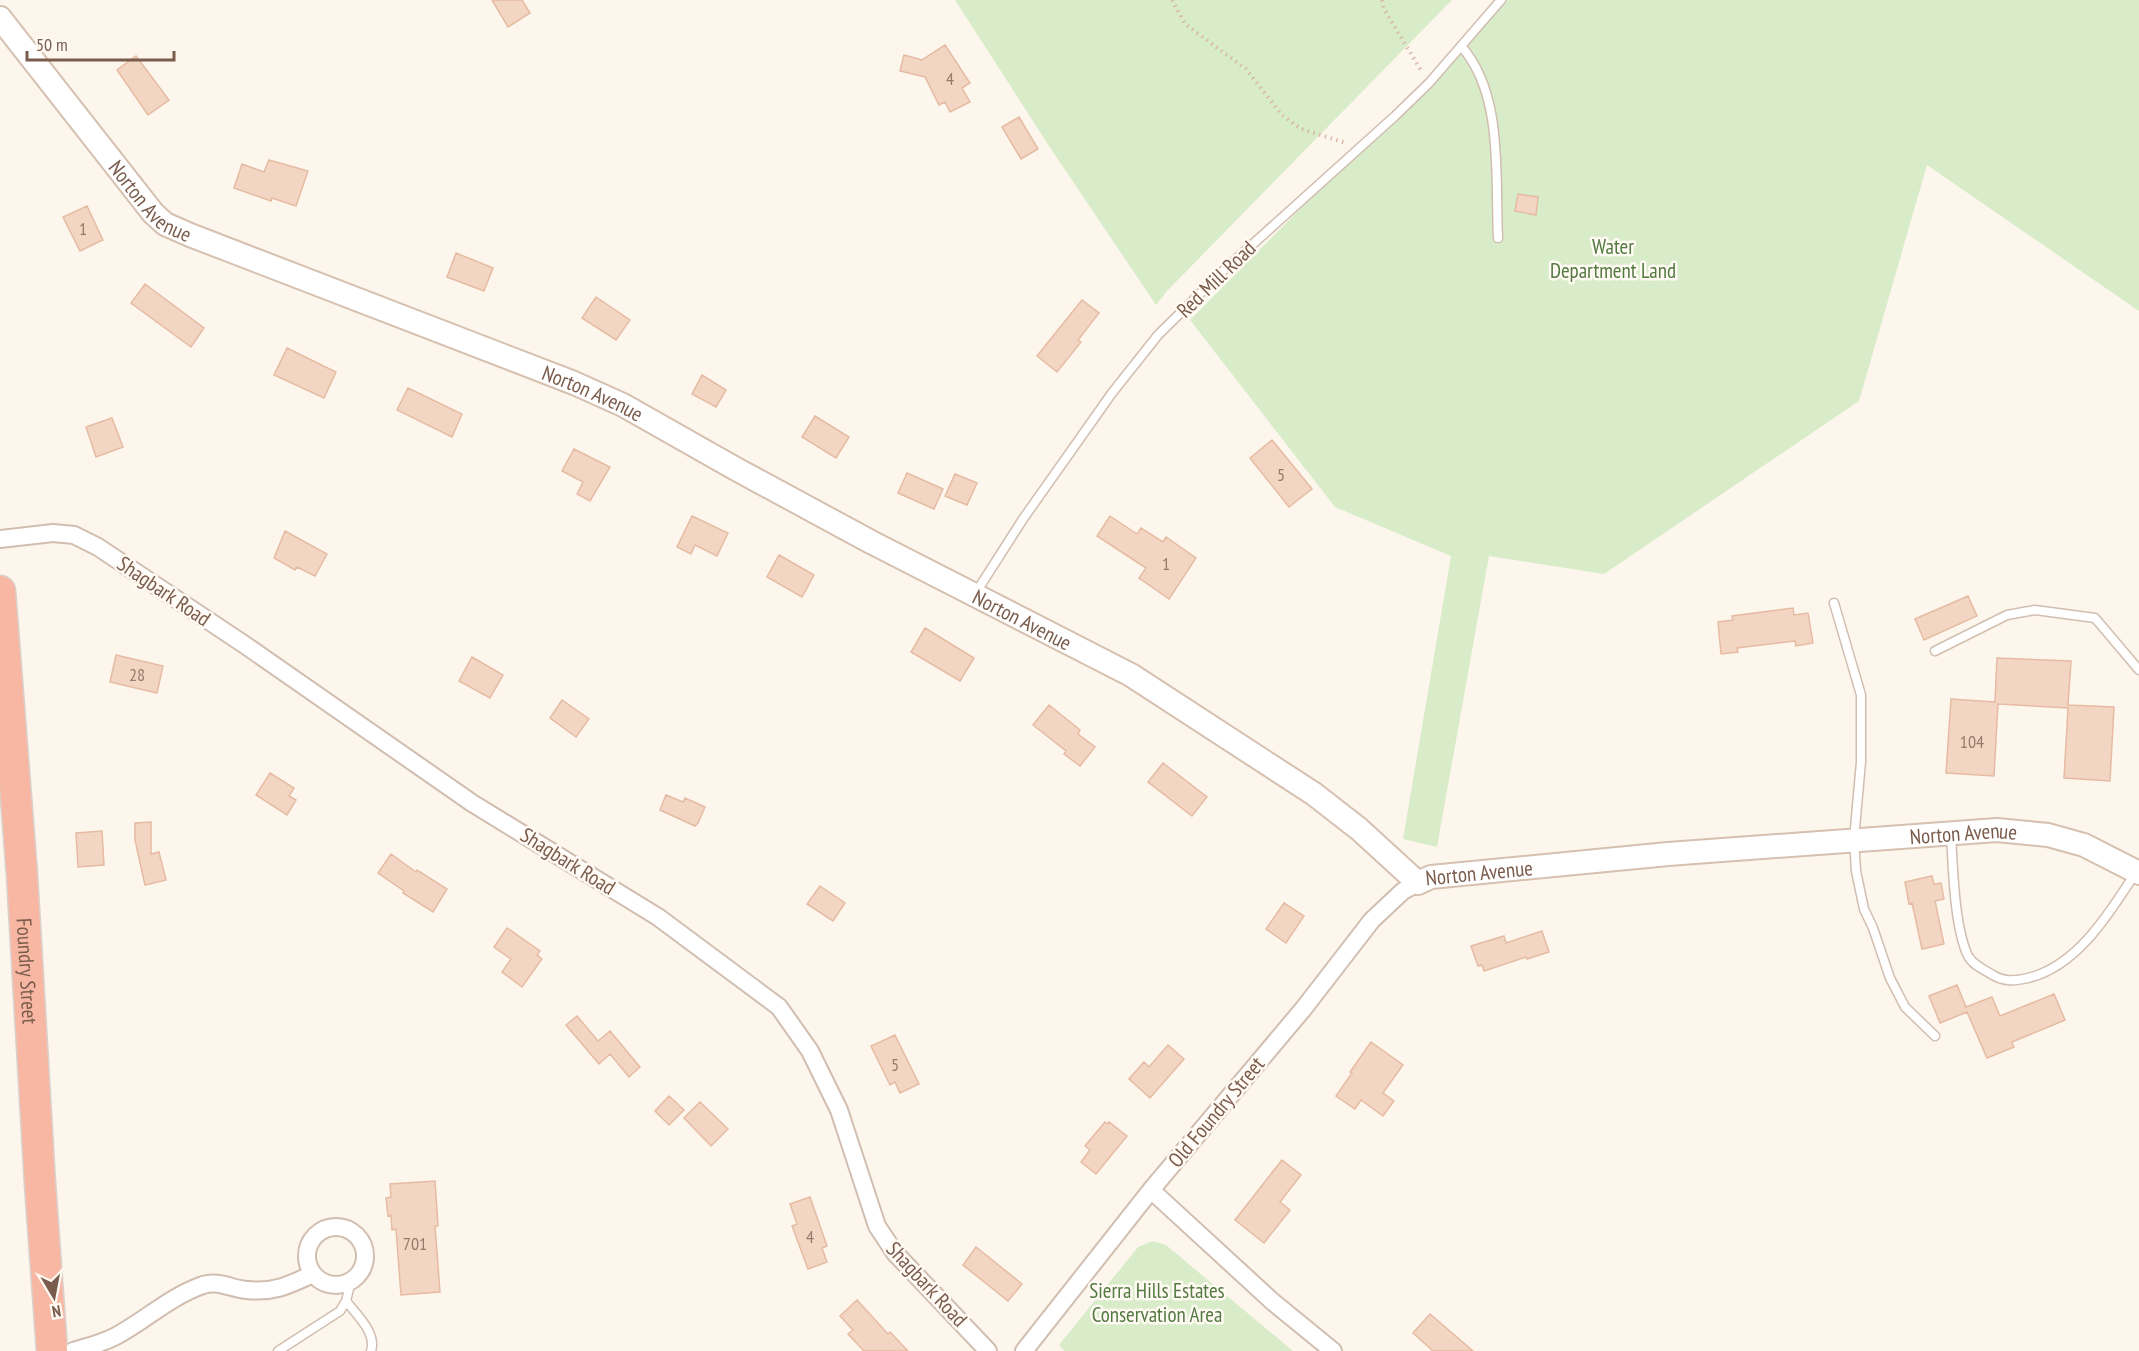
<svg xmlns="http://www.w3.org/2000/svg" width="2139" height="1351" font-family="'PT Sans Narrow',sans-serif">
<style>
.green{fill:#d8ecc9}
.building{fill:#f3d5c3;stroke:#e6bba3;stroke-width:1.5}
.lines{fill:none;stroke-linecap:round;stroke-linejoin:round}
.lane-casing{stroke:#d1beb0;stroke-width:11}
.street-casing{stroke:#d1beb0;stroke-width:20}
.secondary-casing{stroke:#d6c0b0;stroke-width:26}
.highway-casing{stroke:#dad1cd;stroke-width:33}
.path{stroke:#d9b8a5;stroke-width:4;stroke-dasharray:1.5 4.5;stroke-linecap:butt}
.lane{stroke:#fff;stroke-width:8}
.street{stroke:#fff;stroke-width:16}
.secondary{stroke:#fff;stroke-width:22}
.highway{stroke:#f7b7a3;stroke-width:30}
.labels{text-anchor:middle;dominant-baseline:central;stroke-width:5;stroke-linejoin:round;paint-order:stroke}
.number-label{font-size:18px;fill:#987a6a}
.street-label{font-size:21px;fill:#7a5c4d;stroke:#fffaf3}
.park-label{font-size:21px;fill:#537a41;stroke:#fffaf3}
</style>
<rect width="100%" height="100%" fill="#fdf6ec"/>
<path class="green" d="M955 0H1452L1167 291 1156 305 1049 146Z
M1507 0H2139V311L1927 165 1859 401 1604 574 1489 556 1437 847 1403 839 1451 556 1335 507 1190 320Z
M1153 1241 1166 1245 1293 1351H1065L1059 1345 1138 1247Z"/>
<path class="building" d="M492 0H522L530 13 508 27Z
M945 45 970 83 962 88 970 102 950 112 945 102 939 105 925 77 900 71 904 55 922 60Z
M136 56 169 100 148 115 117 70Z
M1019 117 1038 149 1021 159 1002 127Z
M269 160 308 171 296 206 272 198 271 201 234 188 242 164 264 172Z
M1518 194 1538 197 1536 215 1515 211Z
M87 206 103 240 80 251 63 217Z
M456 253 493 268 484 291 447 277Z
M145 284 204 328 191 347 131 303Z
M596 297 630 320 616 340 582 318Z
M1082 300 1099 313 1078 340 1081 342 1057 372 1037 356Z
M287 348 336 372 324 398 274 375Z
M702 375 726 390 716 407 692 394Z
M408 388 462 414 452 437 397 410Z
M815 416 849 437 836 458 802 437Z
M112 418 123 447 96 457 86 427Z
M1272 440 1312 489 1289 507 1250 458Z
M574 449 610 467 590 501 577 494 583 482 562 471Z
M907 473 943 489 934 509 898 493Z
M955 474 977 483 967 505 945 496Z
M692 516 728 533 717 556 695 545 691 554 677 547Z
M1110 516 1137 534 1141 528 1163 542 1166 537 1196 558 1169 599 1139 578 1146 568 1097 536Z
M285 531 327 554 315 576 297 567 295 570 274 558Z
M779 555 814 575 802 597 767 577Z
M1968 596 1977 616 1924 640 1915 619Z
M1793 608 1794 615 1808 613 1813 643 1796 646 1795 641 1737 648 1738 652 1721 654 1718 622 1733 620 1732 616Z
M925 628 974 658 960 681 911 652Z
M116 655 163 666 157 693 110 682Z
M472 657 503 675 490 698 459 681Z
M1997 658 2071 661 2068 705 2114 707 2110 781 2064 778 2068 708 1998 704 1994 776 1946 773 1951 699 1995 702Z
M562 700 589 719 576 737 550 718Z
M1049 705 1080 730 1078 734 1095 747 1080 766 1064 754 1066 751 1033 725Z
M1163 763 1207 797 1192 816 1148 782Z
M270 773 294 788 289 796 296 800 287 815 256 795Z
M666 795 683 802 685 798 705 807 698 823 695 826 660 810Z
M151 822V854L159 852 166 880 145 885 135 840V823Z
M102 831 104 865 78 867 76 833Z
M391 854 416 872 417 870 447 889 433 912 403 893 404 891 378 873Z
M1932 876 1934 884 1941 883 1944 899 1935 901 1944 944 1922 949 1912 903 1909 904 1905 882Z
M820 886 845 903 833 921 807 904Z
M1284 903 1304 916 1286 943 1266 929Z
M507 928 540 951 537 955 542 959 522 987 502 972 511 959 494 947Z
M1542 931 1549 952 1527 959 1526 957 1484 971 1482 965 1478 966 1471 946 1504 936 1506 943Z
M1957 985 1966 1007 1992 997 2000 1016 2054 994 2065 1020 2012 1042 2014 1047 1987 1058 1967 1012 1940 1023 1929 996Z
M577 1016 598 1041 610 1031 640 1067 629 1077 610 1054 599 1064 566 1025Z
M895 1035 919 1084 900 1093 895 1082 890 1085 871 1046Z
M1371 1042 1403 1065 1383 1093 1394 1101 1383 1116 1361 1100 1355 1109 1336 1096 1352 1073 1350 1072Z
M1168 1045 1184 1059 1150 1098 1129 1079 1144 1062 1149 1067Z
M669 1096 684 1110 669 1125 655 1111Z
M700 1102 728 1129 711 1146 684 1118Z
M1105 1122 1108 1124 1109 1122 1127 1136 1096 1174 1081 1162 1090 1150 1085 1146Z
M1282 1160 1301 1175 1280 1202 1290 1210 1264 1243 1235 1220Z
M435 1181 438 1226H435L440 1292 401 1295 396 1229 392 1230 391 1215 388 1216 386 1198 391 1197 390 1184Z
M810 1197 827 1246 822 1248 827 1262 808 1269 792 1226 797 1224 790 1204Z
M976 1247 1022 1284 1008 1301 963 1265Z
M857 1300 888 1334 890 1332 908 1351H864L848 1334 853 1330 840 1316Z
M1430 1314 1473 1351H1433L1413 1333Z"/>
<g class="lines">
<g class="lane-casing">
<path id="lane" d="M1461 46C1504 94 1495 177 1498 238
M975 594 1023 519 1112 393 1158 335 1224 270 1395 116 1429 83 1501 0
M1834 603 1861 695V762L1854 839 1856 871 1864 909 1873 928 1890 978 1905 1007 1935 1036
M1935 651 2007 615 2035 610 2095 618 2139 670
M1951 834C1953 867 1954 926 1968 956 1973 965 1984 970 1993 975 2004 982 2015 981 2028 978 2078 966 2110 912 2136 872
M346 1301C356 1314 377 1333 371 1351
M278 1351 340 1311 346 1301 351 1281"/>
</g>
<g class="street-casing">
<path id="street" d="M0 539 53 533 74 535 98 547 245 645 472 803 658 917 779 1007 810 1051 839 1110 877 1226 895 1253 988 1351
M1151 1190 1273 1302 1333 1351
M307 1256a29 29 0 1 1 58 0a29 29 0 1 1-58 0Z
M73 1351C87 1347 103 1343 116 1336 146 1320 169 1297 203 1285 219 1280 232 1289 247 1290 274 1293 289 1285 313 1274
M1024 1351 1151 1190 1304 1008 1372 920 1403 891 1418 883"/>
</g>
<g class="secondary-casing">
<g id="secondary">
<path id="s1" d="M0 18 153 213 165 224 190 235 574 383 623 405 736 469 871 542 1131 675 1314 794 1359 829 1418 883 1431 877 1668 854 1997 830 2048 835 2084 845 2139 873"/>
</g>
</g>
<g class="highway-casing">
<g id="highway">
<path id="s2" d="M0 591 22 875 40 1184 52 1351"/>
</g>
</g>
<path class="path" d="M1172 0 1185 24 1246 69 1282 115 1301 129 1346 143
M1382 0 1384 9 1422 72"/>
<use href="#lane" class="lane"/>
<use href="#street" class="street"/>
<use href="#secondary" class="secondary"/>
<use href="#highway" class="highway"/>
</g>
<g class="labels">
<g class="number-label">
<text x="950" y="78">4</text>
<text x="83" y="228">1</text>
<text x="1281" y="474">5</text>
<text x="1166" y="563">1</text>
<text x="137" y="674">28</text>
<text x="1972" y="741">104</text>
<text x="895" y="1064">5</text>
<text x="810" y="1236">4</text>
<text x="415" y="1243">701</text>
</g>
<g class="street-label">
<text stroke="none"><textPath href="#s1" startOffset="238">Norton Avenue</textPath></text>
<text transform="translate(1216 279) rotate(-44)">Red Mill Road</text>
<text stroke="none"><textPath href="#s1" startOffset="724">Norton Avenue</textPath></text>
<text transform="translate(164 591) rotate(34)">Shagbark Road</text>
<text stroke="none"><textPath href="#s1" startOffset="1210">Norton Avenue</textPath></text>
<text stroke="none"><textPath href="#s1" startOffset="2236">Norton Avenue</textPath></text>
<text transform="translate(568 861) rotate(32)">Shagbark Road</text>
<text stroke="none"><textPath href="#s1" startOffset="1750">Norton Avenue</textPath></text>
<text stroke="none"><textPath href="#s2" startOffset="381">Foundry Street</textPath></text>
<text transform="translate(1216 1112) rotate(-50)">Old Foundry Street</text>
<text transform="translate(927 1284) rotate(47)">Shagbark Road</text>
</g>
<g class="park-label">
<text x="1613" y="246">Water<tspan x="1613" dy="24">Department Land</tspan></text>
<text x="1157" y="1290">Sierra Hills Estates<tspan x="1157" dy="24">Conservation Area</tspan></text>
</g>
</g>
<g transform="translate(54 1297) rotate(170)" stroke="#fffaf3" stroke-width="4.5" paint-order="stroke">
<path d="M0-4.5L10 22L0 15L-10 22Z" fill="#7a5c4d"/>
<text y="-9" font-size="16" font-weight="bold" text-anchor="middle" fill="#7a5c4d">N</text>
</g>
<path d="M27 51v9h147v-9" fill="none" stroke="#7a5c4d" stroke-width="3"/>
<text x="36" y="51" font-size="18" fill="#7a5c4d" stroke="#fffaf3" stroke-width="4.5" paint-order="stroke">50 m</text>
</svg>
